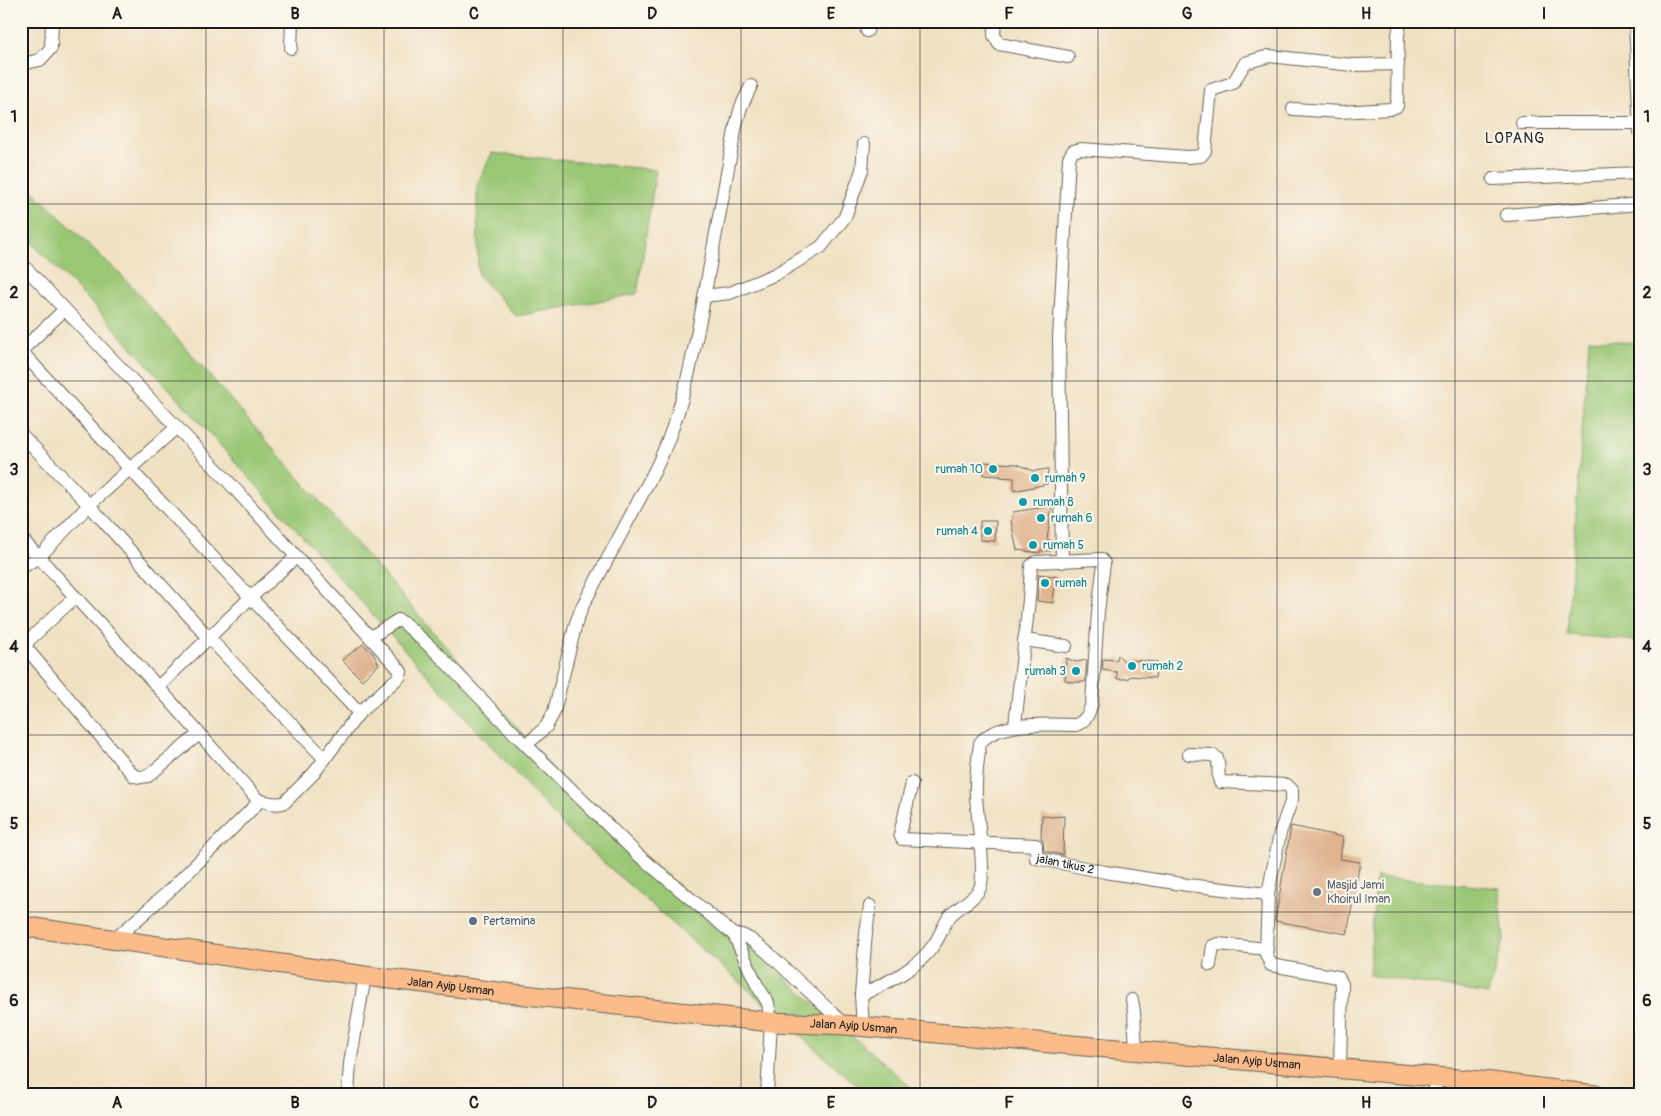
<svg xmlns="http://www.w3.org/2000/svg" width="1661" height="1116" font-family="Pangolin,sans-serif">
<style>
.green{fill:#9ac775;stroke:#5b7248}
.building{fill:#e0b48f}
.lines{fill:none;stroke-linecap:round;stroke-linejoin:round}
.street-casing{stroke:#666156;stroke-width:14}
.primary-casing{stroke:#666156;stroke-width:21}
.street{stroke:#fff;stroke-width:12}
.primary{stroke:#f9bc8a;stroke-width:19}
.grid{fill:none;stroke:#1c1c1c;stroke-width:1;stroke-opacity:0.55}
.culture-dot{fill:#0f9aa8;stroke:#fbf7ec;stroke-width:2}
.worship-dot{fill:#6b7280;stroke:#fbf7ec;stroke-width:2}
.service-dot{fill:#5c6f8a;stroke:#fbf7ec;stroke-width:2}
.labels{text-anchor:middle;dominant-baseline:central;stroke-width:4;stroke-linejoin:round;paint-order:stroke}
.culture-label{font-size:12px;fill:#0d838f;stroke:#fbf7ec;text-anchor:start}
.street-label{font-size:12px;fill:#1c1c1c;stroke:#fbf7ec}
.worship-label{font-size:12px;fill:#5b616d;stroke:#fbf7ec;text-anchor:start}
.service-label{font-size:12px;fill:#4e5e75;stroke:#fbf7ec;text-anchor:start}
.quarter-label{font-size:15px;letter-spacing:1px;fill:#1c1c1c;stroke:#fbf7ec}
.neatline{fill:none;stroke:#1c1c1c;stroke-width:2}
.grid-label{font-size:16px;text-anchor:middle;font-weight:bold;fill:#1c1c1c}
</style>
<rect width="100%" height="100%" fill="#fbf7ec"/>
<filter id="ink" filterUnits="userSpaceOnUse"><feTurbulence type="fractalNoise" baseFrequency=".02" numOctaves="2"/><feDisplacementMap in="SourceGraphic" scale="10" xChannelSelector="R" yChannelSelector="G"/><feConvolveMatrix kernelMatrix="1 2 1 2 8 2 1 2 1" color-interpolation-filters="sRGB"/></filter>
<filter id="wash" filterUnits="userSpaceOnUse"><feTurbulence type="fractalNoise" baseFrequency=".0096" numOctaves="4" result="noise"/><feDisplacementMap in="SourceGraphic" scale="20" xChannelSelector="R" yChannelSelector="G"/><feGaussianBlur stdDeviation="1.12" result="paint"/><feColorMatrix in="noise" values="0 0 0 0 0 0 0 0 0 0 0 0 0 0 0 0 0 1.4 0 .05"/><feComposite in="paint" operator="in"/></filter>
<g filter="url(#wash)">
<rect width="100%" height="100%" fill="#f0e1c3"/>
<path class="green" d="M492 153 656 170 637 294 516 316 478 275 477 185Z
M21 180 127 281 582 802 920 1095H868L569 832 99 311 21 232Z
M1589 339 1640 343V641L1567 635Z
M1376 877 1499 888 1504 940 1488 994 1369 975Z"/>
<g id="blocks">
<path class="building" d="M983 462 1017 464 1034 471 1048 469 1047 484 1014 491V478L1000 477V475L999 476 983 475Z
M1052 506 1047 539 1049 540 1050 551 1041 550 1040 553 1017 550 1011 522 1013 512Z
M980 521H996L995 541 980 540Z
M1039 574 1057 577 1054 591 1053 603 1037 601Z
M363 644 372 652 379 664 362 680 342 660Z
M1118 655 1125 662 1129 660 1157 662 1155 678 1130 676 1129 678 1124 679H1117V672L1102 670 1103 659 1117 660Z
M1066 658 1076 662 1087 660 1085 682H1071L1065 680Z
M1042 815 1051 817 1064 816 1063 855 1044 851 1043 841 1041 838Z
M1291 826 1343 837 1340 859 1360 862 1347 934 1275 921Z"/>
</g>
</g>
<g filter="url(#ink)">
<use href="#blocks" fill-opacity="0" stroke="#666156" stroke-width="1"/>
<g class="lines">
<g class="street-casing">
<g id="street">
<path d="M995 21 994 35 999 44 1068 57"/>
<path d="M1635 21 1640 132"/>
<path d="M867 31 869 21"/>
<path d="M291 48 292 21"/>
<path d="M21 64 40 60 51 48 52 21"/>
<path d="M1293 109 1341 112 1390 109 1397 106 1398 36 1400 21"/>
<path d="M1522 123H1639"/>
<path d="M1493 179 1640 173"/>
<path d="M1506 215 1640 204"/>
<path d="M21 263 224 477 399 669 401 672 400 676 359 713 314 773 285 802C276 806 267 802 258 800L158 687 21 538"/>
<path d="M704 296 730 293 776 274 821 247 845 217 862 170 864 144"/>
<path d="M21 351 130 469 359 713"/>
<path d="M21 351 64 310"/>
<path d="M21 434 89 505 209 638 325 759"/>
<path d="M1062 562 1059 338 1069 158 1073 151 1081 149 1188 157 1201 156 1205 151 1211 90 1233 83 1245 63 1269 56 1353 65 1398 64"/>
<path d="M21 568 39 557 89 505 177 427"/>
<path d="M75 597 29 640 26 646 27 649 134 776 141 777 148 776 199 734"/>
<path d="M371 637 398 620 404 623 437 653 516 735 637 854 734 935 757 985 768 1003 771 1022 767 1095"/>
<path d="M1024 640 1066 646"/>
<path d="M158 687 251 597 296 557"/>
<path d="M526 745 546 727 554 712 576 623 583 605 655 470C683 413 695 349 706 287 716 233 726 179 736 125L741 107 751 86"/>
<path d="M1189 754 1212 755 1217 758C1220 766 1217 774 1220 782L1287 785 1292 790V799L1280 833 1268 894 1266 954 1271 965 1338 977 1342 984 1340 1068"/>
<path id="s1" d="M912 783 900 834 902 839 1036 845V858L1105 872 1188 885 1268 894"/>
<path d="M734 935H742L750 939 767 952 845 1025"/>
<path d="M114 940 168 892 255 806 258 800"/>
<path d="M1210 965 1213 946 1219 944 1267 949"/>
<path d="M861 995 866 933 870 906"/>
<path d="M1132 1000 1134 1011 1136 1051"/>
<path d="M863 1027 861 995C886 983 916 970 933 946 940 937 943 925 950 916 958 907 976 898 980 888 986 875 977 814 976 796 975 779 978 760 980 743 998 720 1050 725 1076 725 1087 720 1089 713 1092 703L1098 612 1104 563 1101 559 1036 562 1031 566 1029 600 1015 725"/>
<path d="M348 1095 350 1063 365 976"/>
<path d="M1434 1095 1437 1077"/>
</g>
</g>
<g class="primary-casing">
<g id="primary">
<path id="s2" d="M21 926 365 976 498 992 771 1022 845 1025 1492 1082 1596 1095"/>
</g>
</g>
<use href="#street" class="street"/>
<use href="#primary" class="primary"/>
</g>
</g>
<path class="grid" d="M206 21V1095M384 21V1095M563 21V1095M741 21V1095M920 21V1095M1098 21V1095M1277 21V1095M1455 21V1095M21 204H1640M21 381H1640M21 558H1640M21 735H1640M21 912H1640"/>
<g class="culture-dot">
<circle cx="993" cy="469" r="5"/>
<circle cx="1035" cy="478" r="5"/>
<circle cx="1023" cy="502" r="5"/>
<circle cx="1041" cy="518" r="5"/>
<circle cx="988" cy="531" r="5"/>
<circle cx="1033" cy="545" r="5"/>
<circle cx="1045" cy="583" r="5"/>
<circle cx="1132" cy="666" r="5"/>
<circle cx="1076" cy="671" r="5"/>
</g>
<circle class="worship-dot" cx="1317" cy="892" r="5"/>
<circle class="service-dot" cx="473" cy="921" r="5"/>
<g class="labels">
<g class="culture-label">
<text x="983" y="469" text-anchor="end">rumah 10</text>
<text x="1045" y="478">rumah 9</text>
<text x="1033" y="502">rumah 8</text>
<text x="1051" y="518">rumah 6</text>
<text x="978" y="531" text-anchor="end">rumah 4</text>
<text x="1043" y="545">rumah 5</text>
<text x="1055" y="583">rumah</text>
<text x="1142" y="666">rumah 2</text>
<text x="1066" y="671" text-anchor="end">rumah 3</text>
</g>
<g class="street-label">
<text stroke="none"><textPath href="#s1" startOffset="235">jalan tikus 2</textPath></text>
<text stroke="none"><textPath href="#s2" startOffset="434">Jalan Ayip Usman</textPath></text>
<text stroke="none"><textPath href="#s2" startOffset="839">Jalan Ayip Usman</textPath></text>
<text stroke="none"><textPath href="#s2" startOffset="1244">Jalan Ayip Usman</textPath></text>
</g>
<g class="worship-label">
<text x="1327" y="885">Masjid Jami<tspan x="1327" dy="14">Khoirul Iman</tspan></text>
</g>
<g class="service-label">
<text x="483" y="921">Pertamina</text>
</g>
<g class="quarter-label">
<text x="1515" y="138">LOPANG</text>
</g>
</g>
<rect width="1661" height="1116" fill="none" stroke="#fbf7ec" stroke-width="55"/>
<rect x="28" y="28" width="1606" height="1060" class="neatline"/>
<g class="grid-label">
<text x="117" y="19">A</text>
<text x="295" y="19">B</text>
<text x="474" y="19">C</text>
<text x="652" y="19">D</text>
<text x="831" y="19">E</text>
<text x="1009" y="19">F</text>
<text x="1187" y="19">G</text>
<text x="1366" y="19">H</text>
<text x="1544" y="19">I</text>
<text x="14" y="122">1</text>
<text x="1647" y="122">1</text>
<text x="14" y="298">2</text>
<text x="1647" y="298">2</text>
<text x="14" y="475">3</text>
<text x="1647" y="475">3</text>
<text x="14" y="652">4</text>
<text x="1647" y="652">4</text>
<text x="14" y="829">5</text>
<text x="1647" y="829">5</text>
<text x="14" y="1006">6</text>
<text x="1647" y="1006">6</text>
<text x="117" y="1108">A</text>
<text x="295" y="1108">B</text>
<text x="474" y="1108">C</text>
<text x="652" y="1108">D</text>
<text x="831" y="1108">E</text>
<text x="1009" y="1108">F</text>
<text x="1187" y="1108">G</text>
<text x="1366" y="1108">H</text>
<text x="1544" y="1108">I</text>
</g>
</svg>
